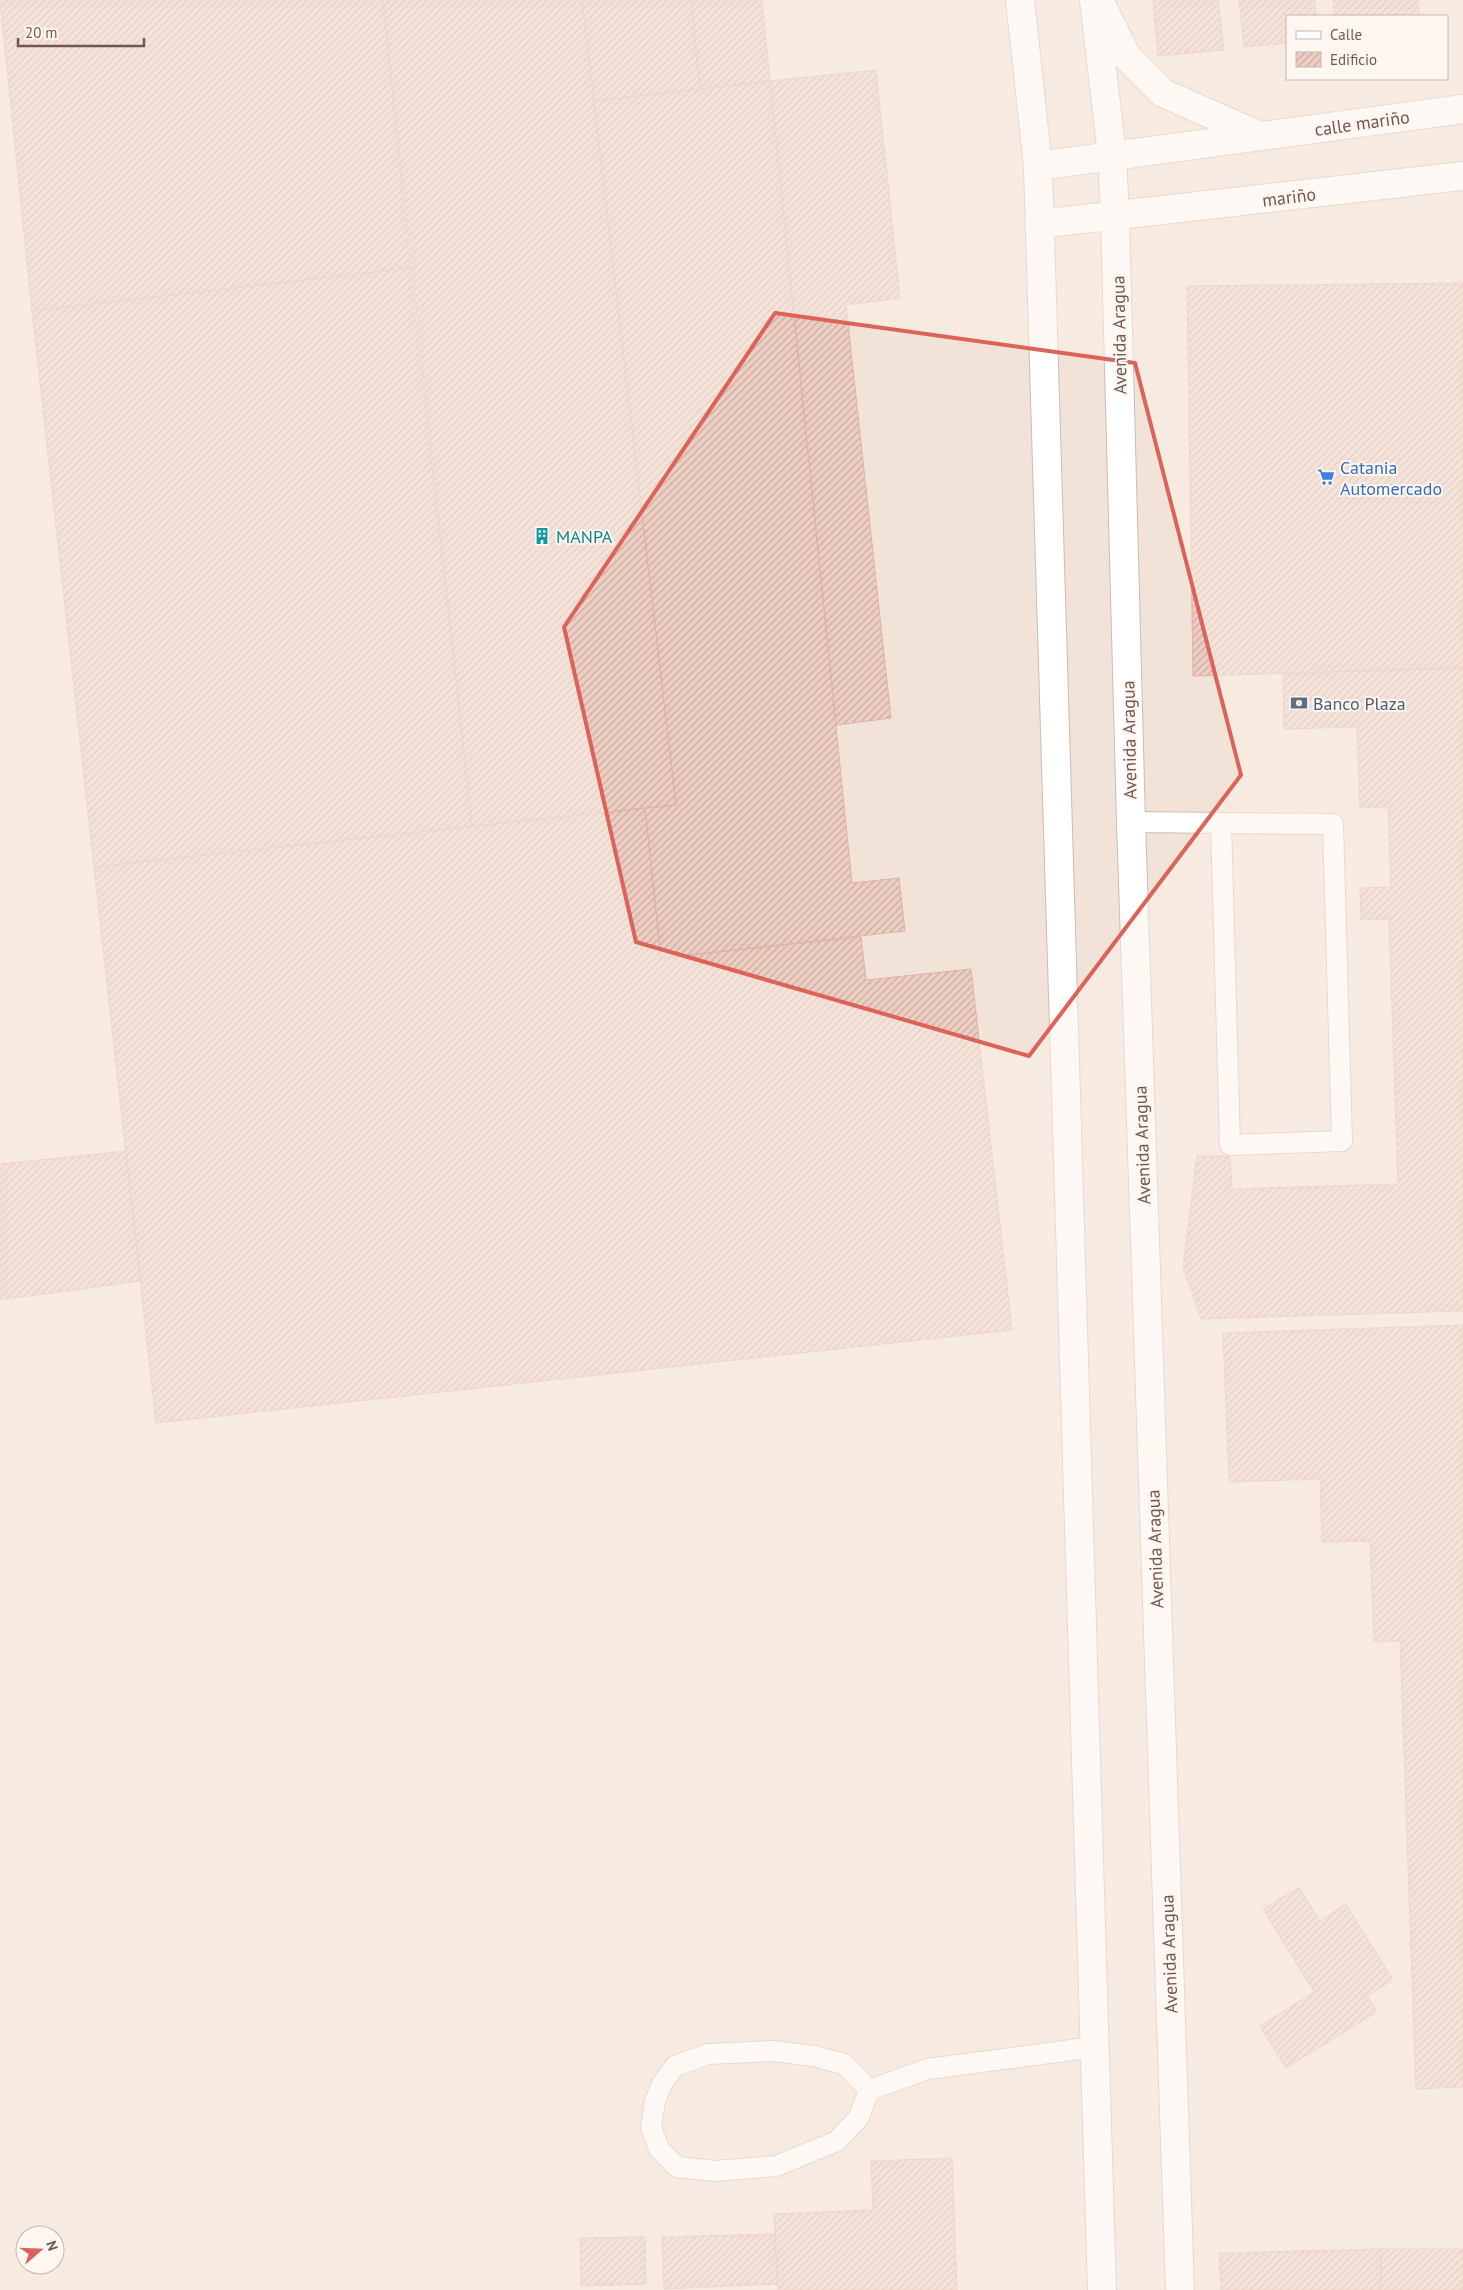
<svg xmlns="http://www.w3.org/2000/svg" width="1463" height="2290" font-family="'PT Sans',sans-serif">
<style>
.residential{fill:#f2e3d8;fill-rule:evenodd}
.building{fill:url(#building-hatch);stroke:#e0b3a5}
.lines{fill:none;stroke-linecap:round;stroke-linejoin:round}
.service-casing{stroke:#cfbbb2;stroke-width:22}
.minor-casing{stroke:#cfbbb2;stroke-width:30}
.tertiary-casing{stroke:#cfbbb2;stroke-width:30}
.service{stroke:#fff;stroke-width:20}
.minor{stroke:#fff;stroke-width:28}
.tertiary{stroke:#fff;stroke-width:28}
.marked{fill:none;stroke:#db6358;stroke-width:4;stroke-linejoin:round}
.labels{text-anchor:middle;dominant-baseline:central;stroke-width:4;stroke-linejoin:round;paint-order:stroke}
.street-label{font-size:18px;fill:#74574e;stroke:#fef6f0}
.shop-label{font-size:18px;fill:#366cbe;stroke:#fef6f0;text-anchor:start}
.culture-label{font-size:18px;fill:#0d838f;stroke:#fef6f0;text-anchor:start}
.service-label{font-size:18px;fill:#4e5e75;stroke:#fef6f0;text-anchor:start}
</style>
<defs>
<pattern id="building-hatch" width="6" height="6" patternUnits="userSpaceOnUse" patternTransform="scale(1.25)"><rect width="6" height="6" fill="#eecec3"/><path d="M-1 1l2-2M0 6l6-6M5 7l2-2" fill="none" stroke="#c5aaa1"/></pattern>
</defs>
<rect width="100%" height="100%" fill="#fbf2e9"/>
<path class="residential" d="M0 0H1463V2290H0ZM1287 16H1447V79H1287ZM25 2235H55V2265H25Z"/>
<path class="building" d="M0 0H383L410 268 32 311Z
M383 0H582L676 805 472 826Z
M582 0H691L700 89 594 101Z
M691 0H762L770 81 700 89Z
M1153 0H1218L1224 50 1158 56Z
M1239 0H1315L1316 16H1287V43L1244 47Z
M1333 0H1418L1419 16H1335Z
M876 70 900 298 846 305 891 718 836 725 770 81Z
M770 81 852 883 899 878 905 931 661 958 645 808 676 805 594 101Z
M410 268 472 826 94 867 32 311Z
M1463 283V668L1193 676 1187 286Z
M1463 668V1311L1201 1319 1183 1267 1197 1156H1230L1232 1189 1398 1184 1389 919 1361 920 1360 888 1391 887 1388 807 1360 808 1357 727 1284 729 1283 673Z
M645 808 661 958 861 937 866 980 971 969 1012 1330 156 1423 94 867Z
M126 1151 141 1281 0 1300V1164Z
M1463 1325V2087L1416 2089 1400 1641 1374 1642 1370 1541 1322 1542 1320 1479 1229 1482 1223 1333Z
M1299 1887 1320 1921 1346 1904 1393 1980 1367 1996 1377 2012 1286 2068 1260 2026 1314 1992 1263 1909Z
M952 2158 957 2290H778L774 2214 873 2210 871 2161Z
M775 2234 777 2284 664 2289 662 2237Z
M645 2237 646 2284 581 2286 580 2238Z
M1381 2249H1463V2290H1381Z
M1381 2249V2290H1221L1219 2253Z"/>
<g class="lines">
<g class="service-casing">
<path id="service" d="M1131 822 1333 824 1342 1141 1230 1145 1221 823
M869 2090 844 2064 814 2056 774 2051 708 2054 675 2066 662 2084 655 2101 651 2127 659 2149 677 2167 715 2171 776 2166 837 2141 859 2117 869 2090 928 2069 1094 2047"/>
</g>
<g class="minor-casing">
<path id="minor" d="M1099 0 1127 57 1163 93 1260 136
M1038 166 1463 109
M1039 224 1463 176"/>
</g>
<g class="tertiary-casing">
<path id="tertiary" d="M1020 0 1038 166 1102 2290
M1094 0 1112 155 1115 217 1131 822 1180 2290"/>
</g>
<use href="#service" class="service"/>
<use href="#minor" class="minor"/>
<use href="#tertiary" class="tertiary"/>
</g>
<path d="M0 0H1463V2290H0ZM775 313 1135 363 1241 775 1029 1056 636 942 564 627Z" fill="#fbf2e9" fill-opacity=".55" fill-rule="evenodd"/>
<path class="marked" d="M775 313 1135 363 1241 775 1029 1056 636 942 564 627Z"/>
<defs>
<g id="supermarket-bare" transform="scale(1.35)"><path d="M-6-5.5h2.5l.6 2H6L4.5 2H-2.5L-4.4-4H-6ZM-1.5 3.2a1.3 1.3 0 1 0 .1 0ZM3 3.2a1.3 1.3 0 1 0 .1 0Z" fill="#3f7fe0" stroke="#fef6f0" stroke-width="2.5" paint-order="stroke"/></g>
<g id="building-bare" transform="scale(1.35)"><path d="M-4-6H4V6H1V3H-1V6H-4ZM-2.5-4.3h1.7v1.8h-1.7ZM.8-4.3h1.7v1.8H.8ZM-2.5-1h1.7V.8h-1.7ZM.8-1h1.7V.8H.8Z" fill="#0f9aa8" stroke="#fef6f0" stroke-width="2.5" paint-order="stroke"/></g>
<g id="bank-bare" transform="scale(1.35)"><path d="M-6-4H6V4H-6ZM0-2.3a2.3 2.3 0 1 0 0 4.6a2.3 2.3 0 1 0 0-4.6Z" fill="#5c6f8a" stroke="#fef6f0" stroke-width="2.5" paint-order="stroke"/></g>
</defs>
<g fill-rule="evenodd">
<use href="#supermarket-bare" x="1326" y="477"/>
<use href="#building-bare" x="542" y="536"/>
<use href="#bank-bare" x="1299" y="703"/>
</g>
<g class="labels">
<g class="street-label">
<text transform="translate(1362 123) rotate(-8)">calle mariño</text>
<text transform="translate(1289 197) rotate(-7)">mariño</text>
<text transform="translate(1119 335) rotate(-91)">Avenida Aragua</text>
<text transform="translate(1129 740) rotate(-91)">Avenida Aragua</text>
<text transform="translate(1142 1145) rotate(-92)">Avenida Aragua</text>
<text transform="translate(1155 1549) rotate(-92)">Avenida Aragua</text>
<text transform="translate(1169 1954) rotate(-92)">Avenida Aragua</text>
</g>
<g class="shop-label">
<text x="1340" y="467">Catania<tspan x="1340" dy="21">Automercado</tspan></text>
</g>
<g class="culture-label">
<text x="556" y="536">MANPA</text>
</g>
<g class="service-label">
<text x="1313" y="703">Banco Plaza</text>
</g>
</g>
<rect x="1286" y="15" width="162" height="65" fill="#fef6f0" stroke="#c7b6af"/>
<rect x="1296" y="31" width="25" height="8" fill="#ffffff" stroke="#c7b6af"/>
<text x="1330" y="40" font-size="15" fill="#74574e">Calle</text>
<rect x="1296" y="52" width="25" height="15" fill="url(#building-hatch)" stroke="#c7b6af"/>
<text x="1330" y="65" font-size="15" fill="#74574e">Edificio</text>
<g transform="translate(40 2250) rotate(71)"><circle r="24" fill="#fef6f0" stroke="#c7b6af"/>
<path d="M0-4L9 19L0 12L-9 19Z" fill="#db6358"/>
<text y="-8" font-size="14" font-weight="bold" text-anchor="middle" fill="#74574e">N</text>
</g>
<path d="M18 38v8h126v-8" fill="none" stroke="#74574e" stroke-width="2.5"/>
<text x="25" y="38" font-size="15" fill="#74574e" stroke="#fef6f0" stroke-width="4" paint-order="stroke">20 m</text>
</svg>
